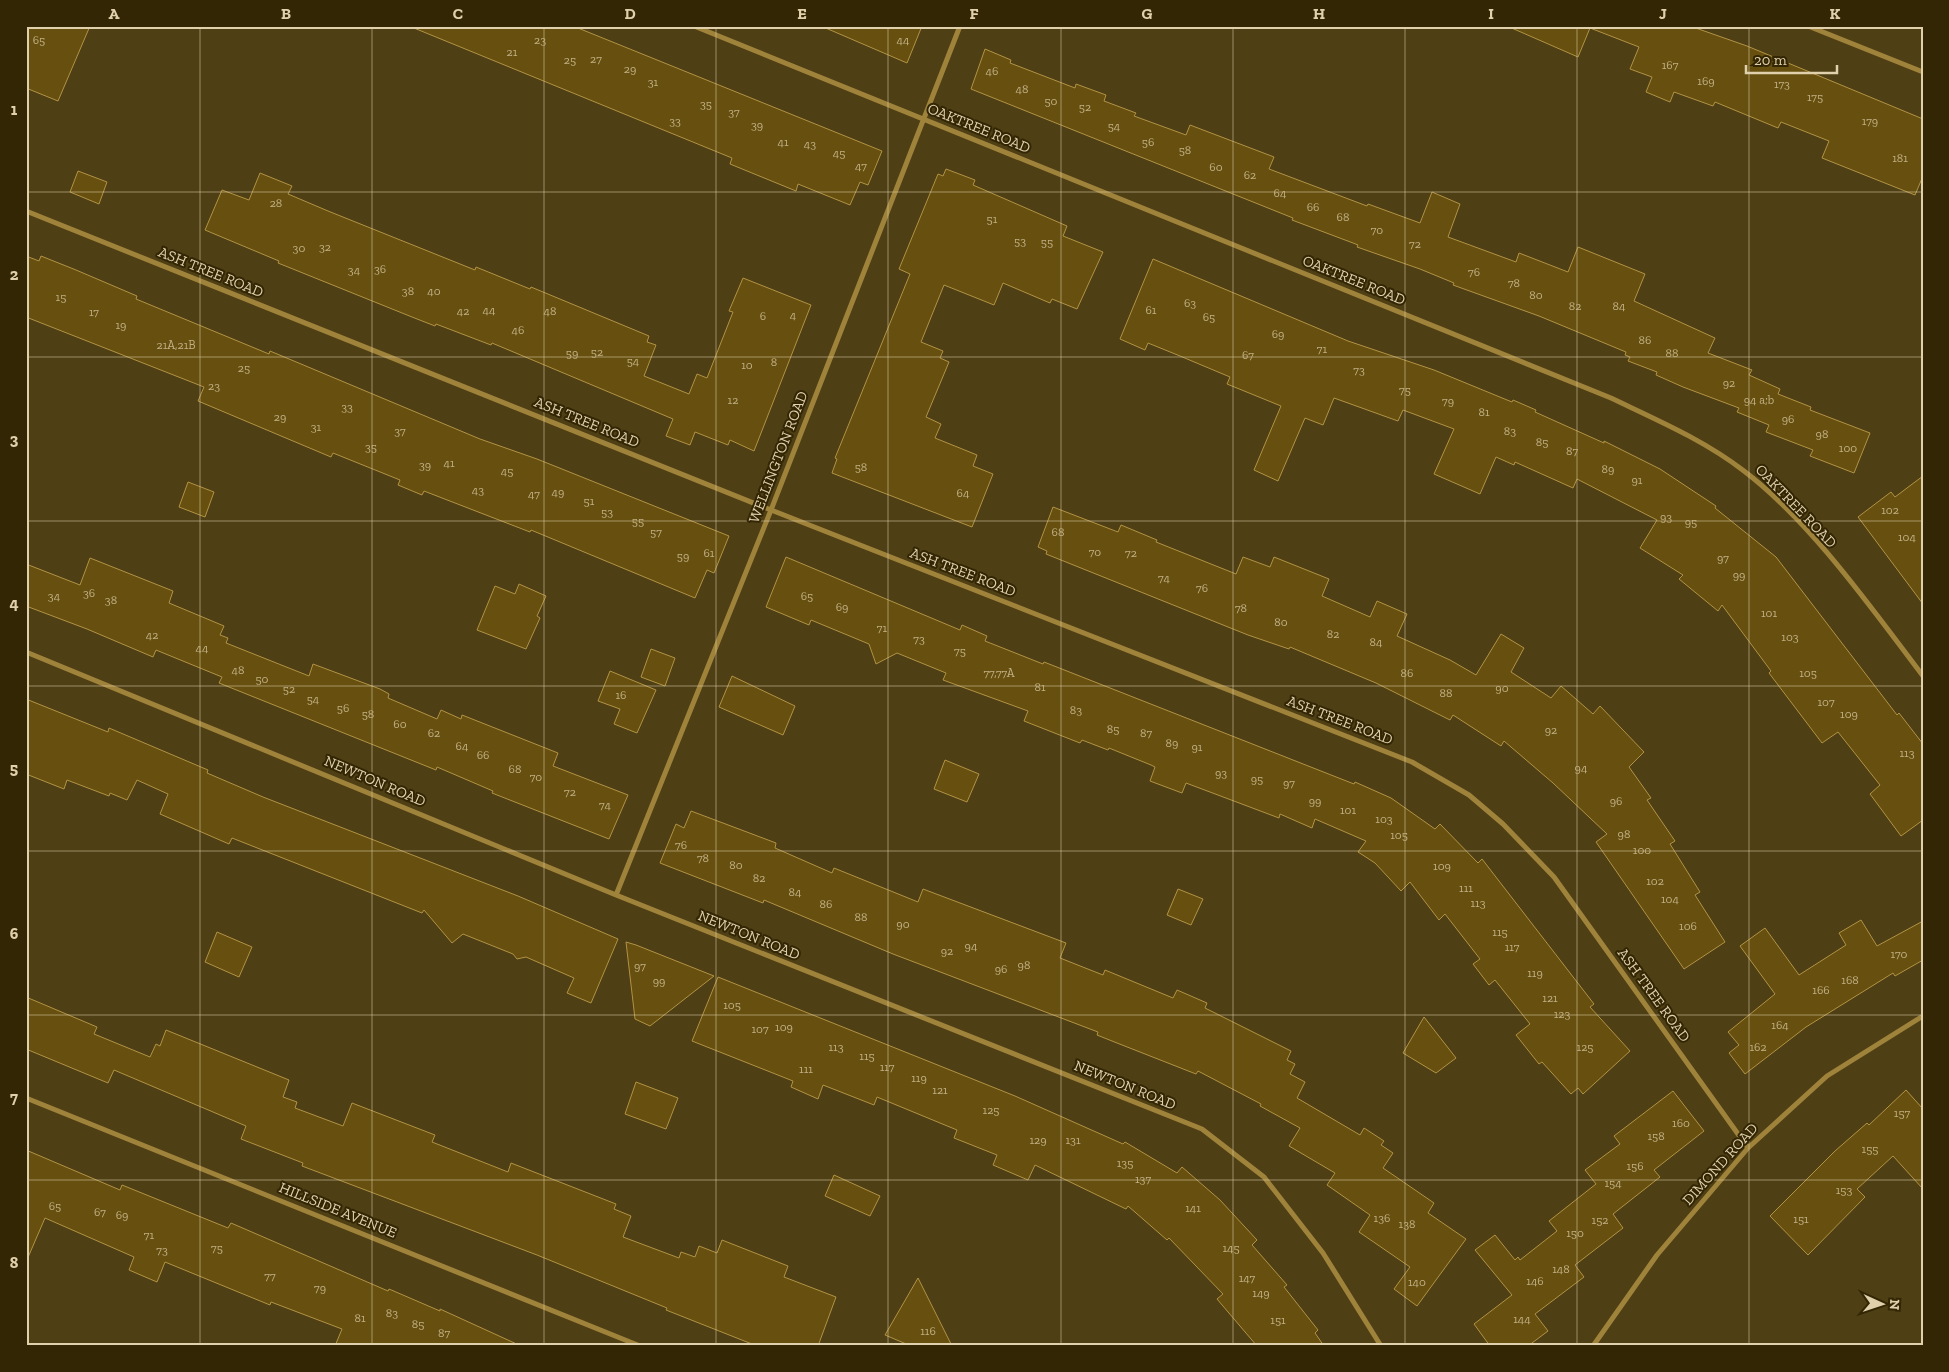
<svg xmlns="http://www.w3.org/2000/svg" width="1949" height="1372" font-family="'Zilla Slab',serif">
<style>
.building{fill:#664f0f;stroke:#b29345}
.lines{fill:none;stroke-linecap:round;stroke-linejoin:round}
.minor{stroke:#a0833b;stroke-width:5}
.grid{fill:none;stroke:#e0d0ab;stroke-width:1;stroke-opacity:0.55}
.labels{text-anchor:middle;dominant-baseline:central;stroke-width:4;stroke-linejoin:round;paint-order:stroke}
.number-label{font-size:12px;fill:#c2b084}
.street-label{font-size:15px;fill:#e0d0ab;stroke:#332604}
.neatline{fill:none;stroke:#e0d0ab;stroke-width:2}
.grid-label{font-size:16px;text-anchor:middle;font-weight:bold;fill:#e0d0ab}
</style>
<rect width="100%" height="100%" fill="#4f3f15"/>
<path class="building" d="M26 26H90L58 101 26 88Z
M409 26H573L882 151 868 185 860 182 850 205 798 184 796 191 730 164 732 158Z
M821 26H922L907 63Z
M1507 26H1690L1747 46 1923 119V176L1915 195 1822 158 1829 141 1781 122 1778 128 1715 102 1713 106 1674 92 1670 102 1646 92 1652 77 1630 69 1639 47 1590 28 1578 57Z
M985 49 1011 60 1010 63 1075 88 1076 84 1106 95 1104 101 1136 113 1134 116 1186 135 1190 125 1274 157 1269 169 1367 206 1368 204 1420 223 1432 192 1460 204 1448 237 1516 262 1519 253 1568 272 1578 247 1645 274 1634 301 1715 338 1708 353 1752 370 1749 375 1780 389 1778 394 1811 407 1810 410 1870 433 1854 473 1810 456 1813 450 1766 432 1769 425 1737 412 1739 408 1683 387 1656 375 1657 372 1628 361 1630 357 1625 355 1626 352 1539 316 1453 285 1454 283 1420 269 1357 247 1358 245 1353 243 1292 220 1293 218 971 89Z
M946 169 975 180 973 185 1067 226 1063 236 1103 252 1077 309 1052 299 1050 303 1003 283 994 305 944 285 921 342 943 351 940 358 949 362 926 417 941 424 935 438 977 455 973 466 993 474 972 527 832 473 837 459 835 458 910 274 899 269 938 174 943 176Z
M78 171 107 182 99 204 70 192Z
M260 173 292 186 288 194 328 211 475 270 476 267 530 289 531 287 649 336 647 342 656 345 644 376 689 394 697 374 707 378 733 312 729 311 743 278 811 305 754 451 730 440 728 445 695 432 690 445 666 436 673 419 492 343 491 345 436 324 435 326 412 317 278 263 279 261 205 230 222 190 249 200Z
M26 256 39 261 41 256 76 270 137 296 136 299 269 354 270 351 480 439 537 459 729 536 714 573 707 570 695 598 531 530 530 532 424 491 422 495 398 485 400 480 333 453 331 457 198 401 204 387 26 317Z
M1153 259 1348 341 1434 370 1512 402 1513 400 1536 410 1535 412 1604 443V441L1660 469 1716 506 1715 508 1776 557 1897 715 1899 713 1923 744V820L1901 836 1870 794 1880 785 1838 732 1822 743 1769 673 1771 671 1722 605 1718 611 1679 579 1683 575 1640 548 1657 520 1577 479 1573 488 1515 462 1514 465 1496 457 1480 494 1434 474 1454 429 1403 410 1398 421 1334 398 1323 425 1305 418 1278 481 1254 470 1281 406 1227 384 1230 377 1180 356 1148 343 1145 350 1120 339Z
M1923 476V604L1858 517 1891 492 1895 497Z
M188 482 214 492 205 517 179 507Z
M1053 507 1118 532 1121 525 1157 540 1156 542 1236 574 1243 557 1270 567 1274 557 1329 579 1322 596 1370 617 1377 601 1407 614 1397 636 1450 660 1476 675 1501 634 1524 648 1511 672 1551 698 1561 686 1593 714 1600 706 1644 752 1629 767 1651 798 1647 800 1675 841 1670 844 1700 892 1695 895 1725 942 1684 969 1596 842 1607 834 1553 783 1504 741 1501 746 1453 715 1450 720 1376 683 1290 647 1289 649 1248 635 1046 554 1047 551 1038 547Z
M786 557 960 630 962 625 987 636 985 641 1043 664 1044 662 1354 784 1355 782 1391 798 1435 829 1440 824 1478 863 1482 859 1594 1004 1590 1007 1630 1051 1583 1094 1578 1088 1571 1094 1542 1062 1539 1064 1516 1035 1530 1024 1495 980 1489 985 1473 964 1480 959 1445 914 1439 920 1410 882 1401 891 1375 863 1358 852 1366 841 1315 819 1312 828 1280 814 1279 818 1186 783 1182 793 1150 781 1155 767 1151 765 1109 748 1108 750 1082 740 1080 743 1024 721 1028 711 943 680 946 673 897 653 876 664 869 644 811 620 809 625 766 607Z
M90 558 173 591 169 603 224 626 220 635 228 638 226 643 309 676 313 664 380 689 389 694 388 698 437 719 441 710 461 719 462 715 558 753 553 766 628 795 609 839 492 793 493 791 437 767 436 770 219 683 222 677 156 650 153 657 87 629 26 606V564L80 585Z
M519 584 546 596 537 616 540 618 526 649 477 630 495 586 515 594Z
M651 649 675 658 665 686 641 677Z
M610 671 656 690 637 733 614 724 620 709 598 701Z
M732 676 795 706 783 735 719 707Z
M26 699 108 732 109 728 208 770 207 773 263 797 518 896 618 939 591 1003 567 993 574 978 526 957 517 959 513 954 463 934 452 943 424 910 422 913 232 838 229 844 160 814 168 794 137 780 127 800 110 793 109 796 67 780 64 789 26 774Z
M945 760 979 774 967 802 934 789Z
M691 811 776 843 775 848 832 873 834 868 918 902 923 889 1066 943 1060 958 1103 975 1105 970 1173 998 1177 990 1207 1003 1205 1008 1291 1051 1287 1060 1295 1064 1290 1074 1305 1082 1297 1098 1360 1135 1364 1128 1384 1141 1381 1145 1393 1153 1383 1168 1434 1203 1428 1213 1466 1239 1417 1306 1394 1289 1410 1267 1359 1232 1370 1215 1327 1185 1335 1173 1289 1146 1300 1128 1260 1106 1261 1104 1198 1071 1196 1074 1117 1043 1097 1035 1098 1032 893 954 764 900 763 903 660 863 676 824 684 828Z
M1178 889 1203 899 1191 925 1167 915Z
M1861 920 1877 946 1923 921V960L1895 976 1893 973 1806 1027 1745 1074 1729 1053 1739 1045 1728 1032 1775 994 1740 946 1765 928 1799 975 1846 945 1839 933Z
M217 932 252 947 239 977 205 962Z
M626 942 636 945 714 976 650 1026 635 1019Z
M718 977 1015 1096 1123 1144 1125 1142 1177 1173 1182 1167 1220 1200 1257 1240 1252 1245 1287 1285 1284 1287 1318 1330 1315 1333 1324 1346H1257L1217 1299 1223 1294 1169 1238 1167 1240 1128 1206 1126 1209 1035 1165 1028 1180 993 1165 997 1155 954 1138 957 1130 877 1097 874 1105 823 1085 818 1099 791 1087 793 1081 692 1041Z
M26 997 97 1027 94 1034 150 1057 156 1044 160 1046 166 1030 289 1080 283 1097 297 1102 295 1108 343 1126 352 1103 435 1135 432 1142 508 1172 511 1163 616 1204 614 1209 631 1216 623 1237 679 1258 681 1252 695 1257 699 1246 717 1253 722 1240 788 1266 784 1277 836 1297 818 1346H757L666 1310 667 1308 537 1255 302 1166 303 1163 241 1139 246 1126 114 1070 108 1083 26 1049Z
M1424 1017 1456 1058 1436 1073 1403 1053Z
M636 1082 678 1098 666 1129 625 1114Z
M1906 1090 1923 1109V1189L1893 1156 1857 1189 1865 1197 1808 1255 1770 1216 1835 1151 1867 1123 1869 1125Z
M1673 1091 1704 1131 1654 1170 1660 1177 1613 1214 1623 1228 1575 1265 1584 1277 1535 1314 1548 1331 1528 1346H1490L1474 1324 1512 1295 1475 1250 1495 1235 1515 1260 1518 1257 1520 1260 1557 1231 1549 1221 1596 1184 1585 1170 1620 1144 1614 1136Z
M26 1150 120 1190 122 1185 228 1228 231 1223 388 1291 389 1289 440 1311V1309L521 1346H335L342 1329 271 1302 270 1305 165 1262 157 1282 129 1270 134 1257 45 1218 26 1262Z
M834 1175 880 1196 870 1216 825 1196Z
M918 1278 952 1346H911L885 1335Z"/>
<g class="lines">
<path class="minor" d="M694 26 1611 398C1657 420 1704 440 1744 471 1811 522 1872 609 1923 676
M1808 26 1923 72
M26 211 771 510 1412 762 1469 795 1503 824 1554 877 1748 1148
M26 652 616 895 1202 1129 1264 1177 1323 1253 1381 1346
M616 895 771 510 960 26
M26 1098 640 1346
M1593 1346 1657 1255 1748 1148 1827 1076 1923 1016"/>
</g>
<path class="grid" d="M200 26V1346M372 26V1346M544 26V1346M716 26V1346M888 26V1346M1061 26V1346M1233 26V1346M1405 26V1346M1577 26V1346M1749 26V1346M26 192H1923M26 357H1923M26 521H1923M26 686H1923M26 851H1923M26 1015H1923M26 1180H1923"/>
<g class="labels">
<g class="number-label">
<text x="39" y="40">65</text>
<text x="540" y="40">23</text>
<text x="903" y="40">44</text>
<text x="512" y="52">21</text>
<text x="596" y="59">27</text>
<text x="570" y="60">25</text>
<text x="1670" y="65">167</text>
<text x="630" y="69">29</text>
<text x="992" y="71">46</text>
<text x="1706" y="81">169</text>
<text x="653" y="82">31</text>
<text x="1782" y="84">173</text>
<text x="1022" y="89">48</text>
<text x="1815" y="97">175</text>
<text x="1051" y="101">50</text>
<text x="706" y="104">35</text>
<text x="1085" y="107">52</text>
<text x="734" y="112">37</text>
<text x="675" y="121">33</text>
<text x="1870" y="121">179</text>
<text x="757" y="125">39</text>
<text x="1114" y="126">54</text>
<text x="783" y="142">41</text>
<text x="1148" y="142">56</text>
<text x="810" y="144">43</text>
<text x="1185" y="150">58</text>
<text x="839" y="153">45</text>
<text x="1900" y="158">181</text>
<text x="861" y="166">47</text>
<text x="1216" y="167">60</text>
<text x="1250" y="175">62</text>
<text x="1280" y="193">64</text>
<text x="276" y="203">28</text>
<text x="1313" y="207">66</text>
<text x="1343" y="217">68</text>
<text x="992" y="219">51</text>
<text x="1377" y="230">70</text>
<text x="1020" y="241">53</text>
<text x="1047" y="242">55</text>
<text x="1415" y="244">72</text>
<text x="325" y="247">32</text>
<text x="299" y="248">30</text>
<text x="380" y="269">36</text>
<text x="354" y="270">34</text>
<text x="1474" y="272">76</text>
<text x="1514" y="283">78</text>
<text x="408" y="291">38</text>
<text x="434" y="291">40</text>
<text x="1536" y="295">80</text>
<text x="61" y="297">15</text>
<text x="1190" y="303">63</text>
<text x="1575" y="306">82</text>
<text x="1619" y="306">84</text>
<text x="489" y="310">44</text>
<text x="1151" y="310">61</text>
<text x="463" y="311">42</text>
<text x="550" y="311">48</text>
<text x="94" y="312">17</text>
<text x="793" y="315">4</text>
<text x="763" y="316">6</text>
<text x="1209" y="317">65</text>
<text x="121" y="325">19</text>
<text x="518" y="330">46</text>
<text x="1278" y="334">69</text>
<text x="1645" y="340">86</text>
<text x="176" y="345">21A,21B</text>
<text x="1322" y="349">71</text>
<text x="597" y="352">52</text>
<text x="572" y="353">59</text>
<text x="1672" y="353">88</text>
<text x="1248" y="355">67</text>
<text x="633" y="361">54</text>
<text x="774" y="362">8</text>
<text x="747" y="365">10</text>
<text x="244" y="368">25</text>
<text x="1359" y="370">73</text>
<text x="1729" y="383">92</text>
<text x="214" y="386">23</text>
<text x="1405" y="390">75</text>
<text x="733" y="400">12</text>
<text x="1759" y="400">94 a;b</text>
<text x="1448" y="401">79</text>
<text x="347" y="407">33</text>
<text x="1484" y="412">81</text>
<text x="280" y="417">29</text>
<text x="1788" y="419">96</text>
<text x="316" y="427">31</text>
<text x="400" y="431">37</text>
<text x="1510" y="431">83</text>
<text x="1822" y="434">98</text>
<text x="1542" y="442">85</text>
<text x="371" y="447">35</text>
<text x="1848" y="448">100</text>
<text x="1572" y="451">87</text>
<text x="449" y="463">41</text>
<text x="425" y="465">39</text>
<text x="861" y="467">58</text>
<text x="1608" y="469">89</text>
<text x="507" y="471">45</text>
<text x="1637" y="480">91</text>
<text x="478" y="490">43</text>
<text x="558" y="492">49</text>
<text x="963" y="493">64</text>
<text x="534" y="494">47</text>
<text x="589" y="501">51</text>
<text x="1890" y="510">102</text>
<text x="607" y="512">53</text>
<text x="1666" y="517">93</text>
<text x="638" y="521">55</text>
<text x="1691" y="522">95</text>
<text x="656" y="532">57</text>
<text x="1058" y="532">68</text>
<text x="1907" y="537">104</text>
<text x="1095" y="552">70</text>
<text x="709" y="553">61</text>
<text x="1131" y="553">72</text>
<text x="683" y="556">59</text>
<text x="1723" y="558">97</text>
<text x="1739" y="575">99</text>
<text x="1164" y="578">74</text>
<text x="1202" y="588">76</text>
<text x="89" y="593">36</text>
<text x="54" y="596">34</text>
<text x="807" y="596">65</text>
<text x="111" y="600">38</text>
<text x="842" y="607">69</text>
<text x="1241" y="608">78</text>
<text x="1769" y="613">101</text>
<text x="1281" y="622">80</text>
<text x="882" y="628">71</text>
<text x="1333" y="634">82</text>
<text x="152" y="635">42</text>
<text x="1790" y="637">103</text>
<text x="919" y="639">73</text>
<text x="1376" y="642">84</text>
<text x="202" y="648">44</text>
<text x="960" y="651">75</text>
<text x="238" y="670">48</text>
<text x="999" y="673">77,77A</text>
<text x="1407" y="673">86</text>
<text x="1808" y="673">105</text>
<text x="262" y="679">50</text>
<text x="1040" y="687">81</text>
<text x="1502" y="688">90</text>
<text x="289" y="689">52</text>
<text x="1446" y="693">88</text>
<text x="621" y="695">16</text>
<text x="313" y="699">54</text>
<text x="1826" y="702">107</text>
<text x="343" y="708">56</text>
<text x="1076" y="710">83</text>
<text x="368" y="714">58</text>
<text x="1849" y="714">109</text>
<text x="400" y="724">60</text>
<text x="1113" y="729">85</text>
<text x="1551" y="730">92</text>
<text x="434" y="733">62</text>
<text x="1146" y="733">87</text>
<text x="1172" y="743">89</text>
<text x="462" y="746">64</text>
<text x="1197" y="747">91</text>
<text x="1907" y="753">113</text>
<text x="483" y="755">66</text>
<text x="1581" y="768">94</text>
<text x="515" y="769">68</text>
<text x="1221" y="773">93</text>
<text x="536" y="777">70</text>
<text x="1257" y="779">95</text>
<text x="1289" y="783">97</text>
<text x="570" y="792">72</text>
<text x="1315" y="801">99</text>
<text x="1616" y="801">96</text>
<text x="605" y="805">74</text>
<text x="1348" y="810">101</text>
<text x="1384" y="819">103</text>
<text x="1624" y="834">98</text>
<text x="1399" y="835">105</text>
<text x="681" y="845">76</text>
<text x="1642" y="850">100</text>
<text x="703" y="858">78</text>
<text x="736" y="865">80</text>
<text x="1442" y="866">109</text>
<text x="759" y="878">82</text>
<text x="1655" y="881">102</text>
<text x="1466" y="888">111</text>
<text x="795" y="892">84</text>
<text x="1670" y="899">104</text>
<text x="1478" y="903">113</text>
<text x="826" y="904">86</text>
<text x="861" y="917">88</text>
<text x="903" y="924">90</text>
<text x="1688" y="926">106</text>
<text x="1500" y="932">115</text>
<text x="971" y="946">94</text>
<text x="1512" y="947">117</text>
<text x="947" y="951">92</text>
<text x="1899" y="954">170</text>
<text x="1024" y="965">98</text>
<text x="640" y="966">97</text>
<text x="1001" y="969">96</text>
<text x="1535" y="973">119</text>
<text x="1850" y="980">168</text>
<text x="659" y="981">99</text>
<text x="1821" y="990">166</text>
<text x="1550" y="998">121</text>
<text x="732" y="1005">105</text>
<text x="1562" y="1014">123</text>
<text x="1780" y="1025">164</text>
<text x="784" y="1027">109</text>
<text x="760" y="1029">107</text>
<text x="836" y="1047">113</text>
<text x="1585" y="1047">125</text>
<text x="1758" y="1047">162</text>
<text x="867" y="1056">115</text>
<text x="887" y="1067">117</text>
<text x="806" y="1069">111</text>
<text x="919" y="1078">119</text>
<text x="940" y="1090">121</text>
<text x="991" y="1110">125</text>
<text x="1902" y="1113">157</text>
<text x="1681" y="1123">160</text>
<text x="1656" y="1136">158</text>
<text x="1038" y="1140">129</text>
<text x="1073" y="1140">131</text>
<text x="1870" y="1149">155</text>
<text x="1125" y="1163">135</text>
<text x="1635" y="1166">156</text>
<text x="1143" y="1179">137</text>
<text x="1613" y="1183">154</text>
<text x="1844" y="1190">153</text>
<text x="55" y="1206">65</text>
<text x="1193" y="1208">141</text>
<text x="100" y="1212">67</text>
<text x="122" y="1215">69</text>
<text x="1382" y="1218">136</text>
<text x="1801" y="1219">151</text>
<text x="1600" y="1220">152</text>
<text x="1407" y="1224">138</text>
<text x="1575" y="1233">150</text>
<text x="149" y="1235">71</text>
<text x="217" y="1248">75</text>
<text x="1231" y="1248">145</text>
<text x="162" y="1250">73</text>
<text x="1561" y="1269">148</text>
<text x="270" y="1276">77</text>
<text x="1247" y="1278">147</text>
<text x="1535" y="1281">146</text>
<text x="1417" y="1282">140</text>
<text x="320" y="1288">79</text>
<text x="1261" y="1293">149</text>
<text x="392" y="1313">83</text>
<text x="360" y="1318">81</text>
<text x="1522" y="1319">144</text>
<text x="1278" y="1320">151</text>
<text x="418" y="1324">85</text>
<text x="928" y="1331">116</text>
<text x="444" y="1333">87</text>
</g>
<g class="street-label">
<text transform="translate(979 128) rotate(22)">OAKTREE ROAD</text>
<text transform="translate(211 272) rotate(22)">ASH TREE ROAD</text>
<text transform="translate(1354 280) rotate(22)">OAKTREE ROAD</text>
<text transform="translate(587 422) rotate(22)">ASH TREE ROAD</text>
<text transform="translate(778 457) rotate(-69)">WELLINGTON ROAD</text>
<text transform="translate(1796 506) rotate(46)">OAKTREE ROAD</text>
<text transform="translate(963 572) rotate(21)">ASH TREE ROAD</text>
<text transform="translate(1340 720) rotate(21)">ASH TREE ROAD</text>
<text transform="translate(375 781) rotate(23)">NEWTON ROAD</text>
<text transform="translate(749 935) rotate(22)">NEWTON ROAD</text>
<text transform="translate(1654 995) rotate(54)">ASH TREE ROAD</text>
<text transform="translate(1125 1085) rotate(22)">NEWTON ROAD</text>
<text transform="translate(1720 1164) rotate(-48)">DIMOND ROAD</text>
<text transform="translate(338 1210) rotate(22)">HILLSIDE AVENUE</text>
</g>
</g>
<rect width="1949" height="1372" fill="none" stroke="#332604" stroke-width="55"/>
<g transform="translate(1882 1304) rotate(93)" stroke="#332604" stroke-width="4" paint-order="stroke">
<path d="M0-4L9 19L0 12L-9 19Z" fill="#e0d0ab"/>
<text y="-8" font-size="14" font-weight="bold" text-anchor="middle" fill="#e0d0ab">N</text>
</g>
<path d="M1746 65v8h91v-8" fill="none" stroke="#e0d0ab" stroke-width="2.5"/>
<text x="1754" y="65" font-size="15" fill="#e0d0ab" stroke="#332604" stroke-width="4" paint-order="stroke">20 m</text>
<rect x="28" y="28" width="1894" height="1316" class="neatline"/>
<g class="grid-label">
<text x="114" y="19">A</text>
<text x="286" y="19">B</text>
<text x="458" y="19">C</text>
<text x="630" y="19">D</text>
<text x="802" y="19">E</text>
<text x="974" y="19">F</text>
<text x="1147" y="19">G</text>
<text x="1319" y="19">H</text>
<text x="1491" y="19">I</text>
<text x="1663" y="19">J</text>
<text x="1835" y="19">K</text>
<text x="14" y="115">1</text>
<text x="14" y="280">2</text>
<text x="14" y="445">3</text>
<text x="14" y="609">4</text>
<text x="14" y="774">5</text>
<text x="14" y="939">6</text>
<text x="14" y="1103">7</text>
<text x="14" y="1268">8</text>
</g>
</svg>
